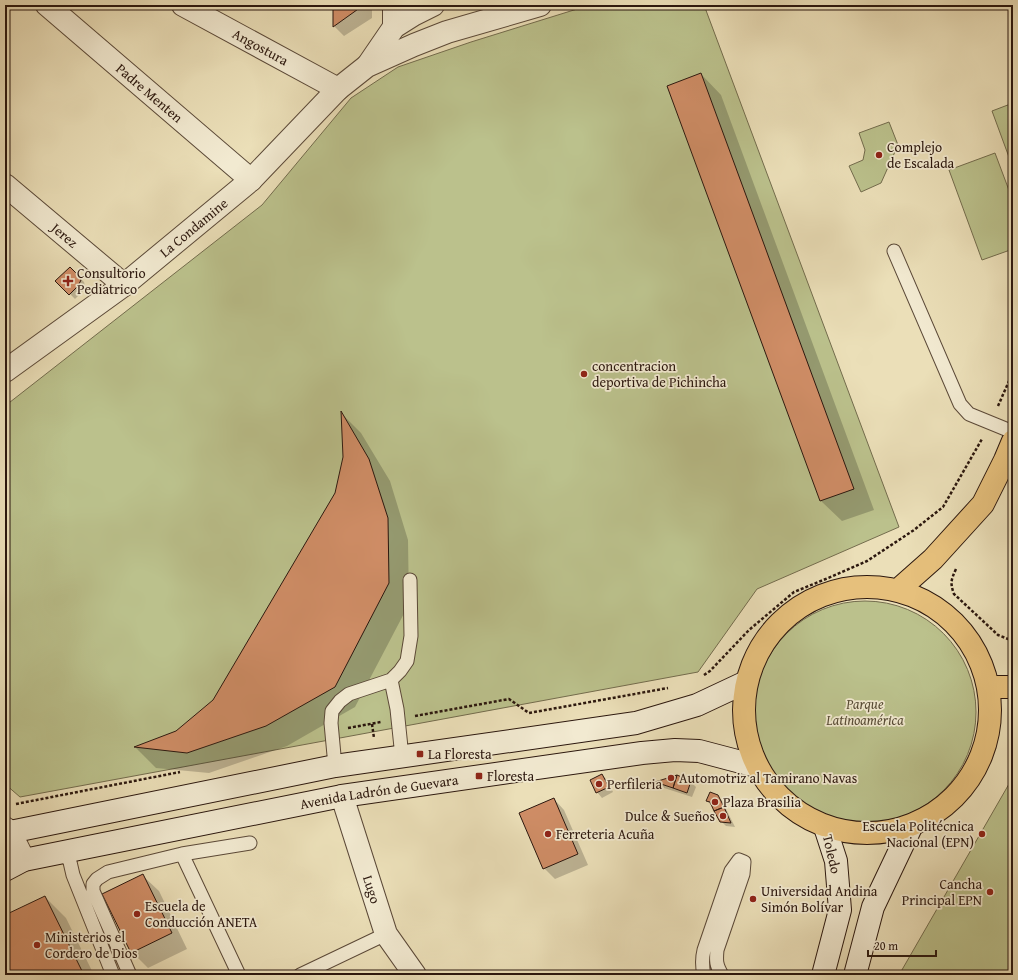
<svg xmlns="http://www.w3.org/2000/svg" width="1018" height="980" font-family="'Gentium Book Plus',serif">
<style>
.green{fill:#bbc18c;stroke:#736c4d}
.shadow{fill:#0003}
.building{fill:#cf8d66;stroke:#2b170e}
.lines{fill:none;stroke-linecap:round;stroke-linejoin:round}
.lane-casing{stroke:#5b4938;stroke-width:15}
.street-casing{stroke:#5b4938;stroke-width:24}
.secondary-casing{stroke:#2b170e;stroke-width:24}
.primary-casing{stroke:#2b170e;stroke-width:24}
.path{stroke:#2b170e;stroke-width:2.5;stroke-dasharray:3 2;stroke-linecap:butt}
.lane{stroke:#f2ead1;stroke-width:13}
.street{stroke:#f2ead1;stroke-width:22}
.secondary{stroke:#f2ead1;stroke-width:22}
.primary{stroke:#e6c07c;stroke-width:22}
.poi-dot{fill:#8f2418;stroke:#f2ead1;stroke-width:1.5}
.labels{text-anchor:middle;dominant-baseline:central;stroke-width:3.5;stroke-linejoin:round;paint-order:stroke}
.street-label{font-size:14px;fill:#2b170e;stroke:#f2ead1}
.poi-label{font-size:14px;fill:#2b170e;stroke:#f2ead1;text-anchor:start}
.park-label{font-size:14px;font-style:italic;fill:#564a34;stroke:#f2ead1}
</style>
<rect width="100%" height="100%" fill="#ebdfb8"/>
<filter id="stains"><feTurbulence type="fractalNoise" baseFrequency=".005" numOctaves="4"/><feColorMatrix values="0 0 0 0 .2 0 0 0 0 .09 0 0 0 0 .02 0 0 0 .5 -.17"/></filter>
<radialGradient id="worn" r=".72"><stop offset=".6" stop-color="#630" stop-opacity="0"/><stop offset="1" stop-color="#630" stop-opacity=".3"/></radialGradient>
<path class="green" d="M590 5H704L899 527 757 589 698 672 20 797 5 784V406L262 205 351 98 398 67 471 42Z
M1013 103V168L992 111Z
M889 122 898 145 881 183 861 192 849 166 863 160 865 150 859 133Z
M995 153 1013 201V249L982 260 949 170Z
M754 712a111 111 0 1 1 222 0a111 111 0 1 1-222 0Z
M1013 777V975H899Z"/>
<path class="shadow" d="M334 5H372V18L344 36 334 26Z
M701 74 721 95 874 510 842 521 821 501Z
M70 268 84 282 85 286 83 291 75 299 57 281Z
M342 414 361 433 390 481 408 540 409 604 355 707 287 746 209 773 156 768 136 748 177 732 213 700 336 494 344 457Z
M602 775 607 780 613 792 602 798 597 792Z
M657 782H691L696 787 692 797 661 787Z
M717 795 722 801 735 827 726 826 721 821 712 806 707 801Z
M554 799 564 810 588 865 555 879 544 868Z
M143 876 159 891 187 949 148 968 132 952Z
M45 897 66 918 94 975H5V916Z"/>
<path class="building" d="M333 5H361V7L333 27Z
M701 73 854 489 820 501 667 86Z
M70 267 79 276 81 280 78 286 69 295 55 281Z
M341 411 369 459 388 518 389 583 335 687 266 726 187 753 134 747 176 731 213 700 335 493 343 457Z
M602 774 609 787 596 793 590 780Z
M677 775 691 781 687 793 673 788Z
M677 775 673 788 655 782Z
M710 792 718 795 724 807 714 811 710 802 706 801Z
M554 798 578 854 543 869 519 813Z
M724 807 731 823 720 822 714 811Z
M143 874 172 933 131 953 102 894Z
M45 896 84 975H5V915Z"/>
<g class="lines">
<g class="lane-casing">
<path id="lane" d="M894 251 960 404 969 414 1013 432
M391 680 397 709 402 757
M335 766 331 723 332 711 340 701 349 694 391 680 400 671 407 661 411 636 410 580
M64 852 70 862 73 875 113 975
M182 854 239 975
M130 975 93 891V884L97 879 108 872 182 854 250 843
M300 975 386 934
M704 975C702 966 702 958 704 950L731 871 739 860 744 862 743 874 717 950C716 961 716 965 722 975"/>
</g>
<g class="street-casing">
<g id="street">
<path id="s1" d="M47 5 251 180"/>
<path id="s2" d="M183 5 338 89"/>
<path d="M394 27V5"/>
<path d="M368 65 394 27 413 15 433 5"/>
<path id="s3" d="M5 185 124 285"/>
<path id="s4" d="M5 371 124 285 251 180 338 89 367 66 414 45 447 32 540 5"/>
<path id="s5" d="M342 796 386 934 415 975"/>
<path d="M5 828 10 832 24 860"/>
</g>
</g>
<g class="secondary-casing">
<g id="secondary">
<path d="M5 835 10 832 335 766 636 723 697 705 746 682"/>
<path id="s6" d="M5 870 24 860 342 796 642 753 675 750 699 751 756 766"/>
<path d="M823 975 840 910 836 861 825 827"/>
<path d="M855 975 873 907 912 825"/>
</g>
</g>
<g class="primary-casing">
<path id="primary" d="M744 710a123 123 0 1 1 246 0a123 123 0 1 1-246 0Z
M898 590 933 559 983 504 1005 460 1013 441
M990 687H1013"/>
</g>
<path class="path" d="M998 406 1013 372
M956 569C951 580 950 583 954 594L998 635 1013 641
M704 675 710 671 749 630 794 592 833 576 867 561 914 530 943 507 982 439
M415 716 509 699 529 713 668 688
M372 724 374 738
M348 728 381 722
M16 804 180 772"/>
<use href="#lane" class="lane"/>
<use href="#street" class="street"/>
<use href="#secondary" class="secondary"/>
<use href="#primary" class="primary"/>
</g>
<g class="poi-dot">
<circle cx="879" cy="155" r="4"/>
<path d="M66 275h4v4h4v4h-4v4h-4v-4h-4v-4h4z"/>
<circle cx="584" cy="374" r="4"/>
<rect x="416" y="750" width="8" height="8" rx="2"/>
<rect x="475" y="772" width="8" height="8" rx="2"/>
<circle cx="671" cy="778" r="4"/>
<circle cx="599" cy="784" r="4"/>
<circle cx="715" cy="802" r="4"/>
<circle cx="723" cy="816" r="4"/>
<circle cx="548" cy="834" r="4"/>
<circle cx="982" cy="834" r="4"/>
<circle cx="990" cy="892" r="4"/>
<circle cx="753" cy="899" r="4"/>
<circle cx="137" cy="914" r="4"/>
<circle cx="37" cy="945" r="4"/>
</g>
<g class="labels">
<g class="street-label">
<text stroke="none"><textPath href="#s2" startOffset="88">Angostura</textPath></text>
<text stroke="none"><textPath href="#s1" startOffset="135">Padre Menten</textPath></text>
<text stroke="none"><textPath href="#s4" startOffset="237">La Condamine</textPath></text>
<text stroke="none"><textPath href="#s3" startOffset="78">Jerez</textPath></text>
<text stroke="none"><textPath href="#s6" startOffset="383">Avenida Ladrón de Guevara</textPath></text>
<text transform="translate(832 854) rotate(77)">Toledo</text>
<text stroke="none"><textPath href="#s5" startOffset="98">Lugo</textPath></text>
</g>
<g class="poi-label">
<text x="887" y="147">Complejo<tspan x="887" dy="16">de Escalada</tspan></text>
<text x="77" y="273">Consultorio<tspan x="77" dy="16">Pediatrico</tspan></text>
<text x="592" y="366">concentracion<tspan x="592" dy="16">deportiva de Pichincha</tspan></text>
<text x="428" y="754">La Floresta</text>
<text x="487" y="776">Floresta</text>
<text x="679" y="778">Automotriz al Tamirano Navas</text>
<text x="607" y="784">Perfileria</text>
<text x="723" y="802">Plaza Brasilia</text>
<text x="715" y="816" text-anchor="end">Dulce &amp; Sueños</text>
<text x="974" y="826" text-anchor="end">Escuela Politécnica<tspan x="974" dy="16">Nacional (EPN)</tspan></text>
<text x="556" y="834">Ferreteria Acuña</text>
<text x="982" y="884" text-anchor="end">Cancha<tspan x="982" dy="16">Principal EPN</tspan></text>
<text x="761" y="891">Universidad Andina<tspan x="761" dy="16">Simón Bolívar</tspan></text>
<text x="145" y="906">Escuela de<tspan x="145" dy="16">Conducción ANETA</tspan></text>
<text x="45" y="937">Ministerios el<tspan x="45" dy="16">Cordero de Dios</tspan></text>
</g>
<g class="park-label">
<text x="865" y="704">Parque<tspan x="865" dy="16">Latinoamérica</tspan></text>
</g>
</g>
<rect width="1018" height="980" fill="none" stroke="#ebdfb8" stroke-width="20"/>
<rect x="6" y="6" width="1006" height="968" fill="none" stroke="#2b170e" stroke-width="2"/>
<rect x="10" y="10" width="998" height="960" fill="none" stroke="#2b170e"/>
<path d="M868 950v6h68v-6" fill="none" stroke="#2b170e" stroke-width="2"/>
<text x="874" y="950" font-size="12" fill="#2b170e" stroke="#f2ead1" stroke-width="3" paint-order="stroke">20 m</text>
<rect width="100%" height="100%" filter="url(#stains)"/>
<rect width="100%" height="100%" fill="url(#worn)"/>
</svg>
